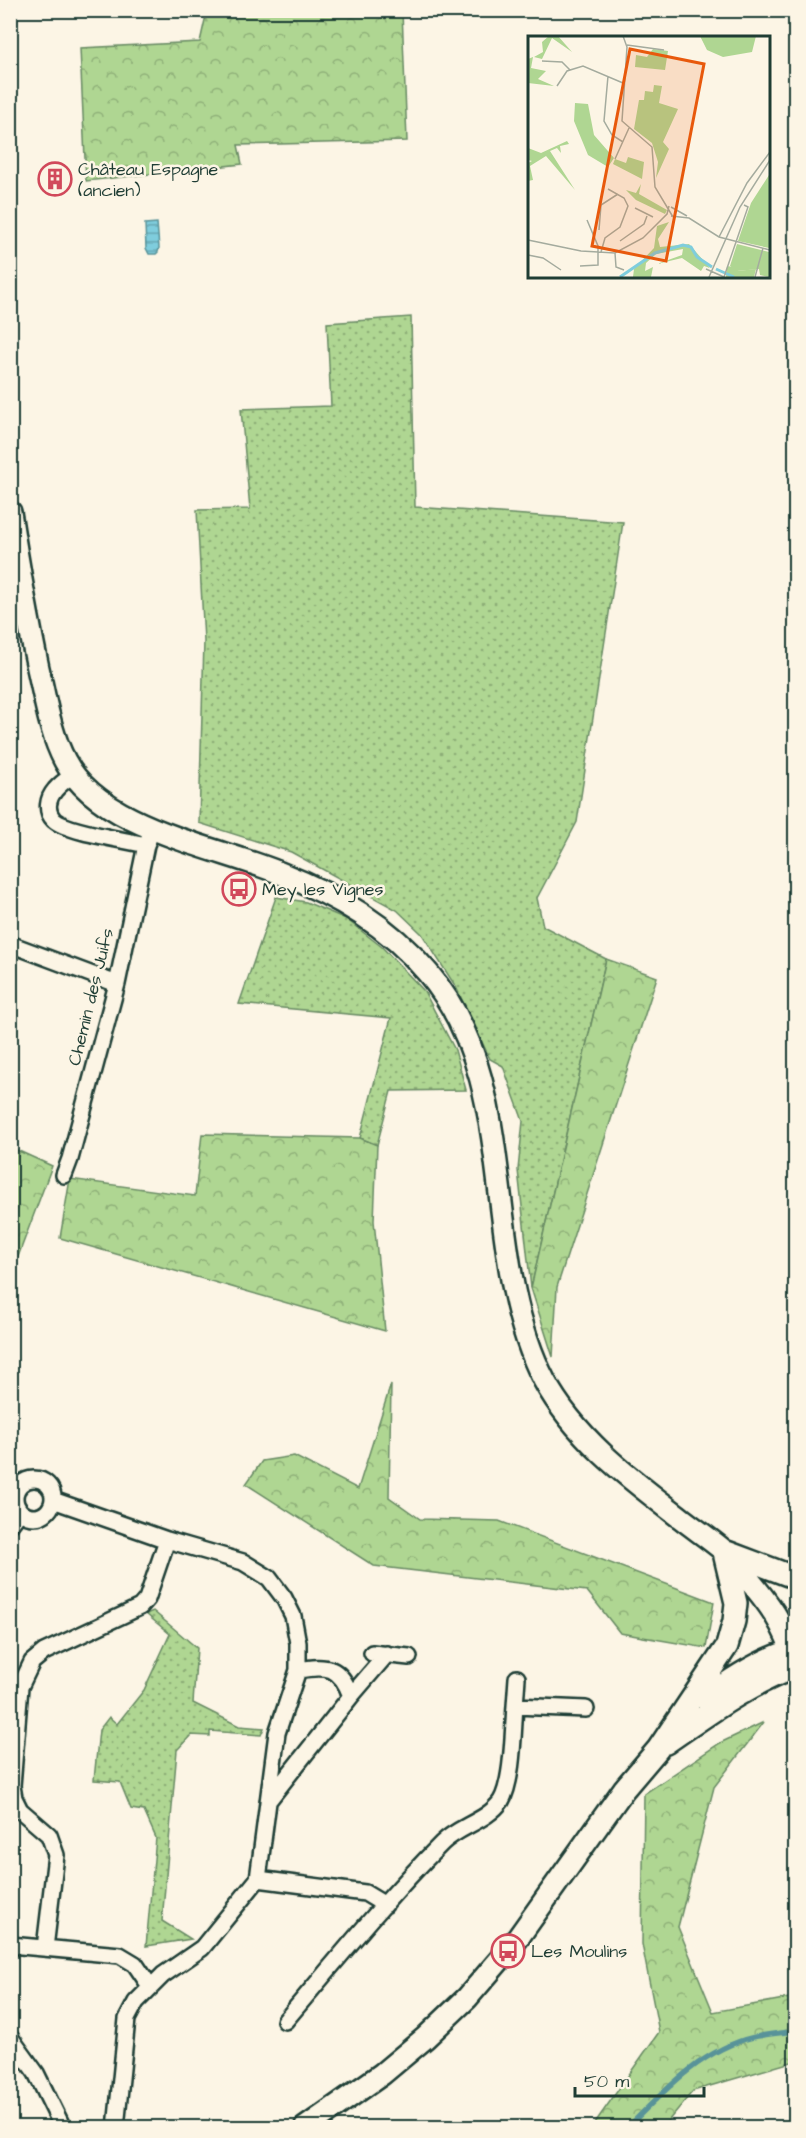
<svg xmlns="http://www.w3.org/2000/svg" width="806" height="2138" font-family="'Architects Daughter',sans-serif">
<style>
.grass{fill:url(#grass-dots);stroke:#678a63;stroke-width:1.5}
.forest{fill:url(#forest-crowns);stroke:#678a63;stroke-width:1.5}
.water{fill:url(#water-rules);stroke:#599399;stroke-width:1.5}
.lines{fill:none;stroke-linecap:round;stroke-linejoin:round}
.stream{stroke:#599399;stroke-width:5}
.street-casing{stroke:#1f3d34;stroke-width:20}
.secondary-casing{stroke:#1f3d34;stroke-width:26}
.street{stroke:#fcf5e5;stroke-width:15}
.secondary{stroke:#fcf5e5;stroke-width:21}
.labels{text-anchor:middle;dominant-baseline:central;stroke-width:5;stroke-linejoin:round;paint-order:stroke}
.poi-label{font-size:18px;fill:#1f3d34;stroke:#fcf5e5;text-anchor:start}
.street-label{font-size:18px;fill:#1f3d34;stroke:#fcf5e5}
.inset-river{fill:none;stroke:#7fcddd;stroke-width:3}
.inset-road{fill:none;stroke:#a4ab9e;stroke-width:1.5}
.view{fill:#e8590c;fill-opacity:0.15;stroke:#e8590c;stroke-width:3}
.inset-edge{fill:none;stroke:#1f3d34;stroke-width:3}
</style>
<defs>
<pattern id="grass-dots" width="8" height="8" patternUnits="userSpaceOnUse" patternTransform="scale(1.5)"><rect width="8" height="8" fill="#afd692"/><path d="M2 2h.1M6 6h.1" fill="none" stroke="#8eaf78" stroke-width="1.8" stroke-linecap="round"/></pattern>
<pattern id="forest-crowns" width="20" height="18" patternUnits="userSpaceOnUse" patternTransform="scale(1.5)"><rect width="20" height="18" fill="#afd692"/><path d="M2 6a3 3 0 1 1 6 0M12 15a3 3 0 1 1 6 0" fill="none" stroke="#8eaf78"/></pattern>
<pattern id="water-rules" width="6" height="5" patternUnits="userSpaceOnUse" patternTransform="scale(1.5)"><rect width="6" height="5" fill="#7fcddd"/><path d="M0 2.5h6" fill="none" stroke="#67a8b4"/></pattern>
</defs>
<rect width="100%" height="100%" fill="#fcf5e5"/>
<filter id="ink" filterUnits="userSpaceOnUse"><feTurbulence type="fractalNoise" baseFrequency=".0167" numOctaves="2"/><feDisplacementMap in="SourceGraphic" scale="12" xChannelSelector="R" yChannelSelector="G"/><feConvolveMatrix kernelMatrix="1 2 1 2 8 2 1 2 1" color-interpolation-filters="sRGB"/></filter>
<g filter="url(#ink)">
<path class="grass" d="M411 317 415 507 623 522 577 822 537 898 543 926 606 959 531 1288 518 1170 523 1121 503 1066 490 1059 456 987 422 934 397 910 291 852 199 823 204 641 197 510 250 509 241 409 331 406 327 323Z
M276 897 306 902 346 919 382 947 424 991 455 1050 466 1090 391 1091 377 1145 360 1138 391 1018 239 1004Z
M153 1611 197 1648 193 1703 239 1726 264 1728 261 1735 210 1731V1736L191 1735 177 1750 162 1921 191 1939 146 1946 156 1838 144 1811 131 1809 120 1782 94 1780 99 1730 109 1717 117 1724 144 1690 170 1634 146 1614Z"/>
<path class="forest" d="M207 11H402L407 141 238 145 242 164 86 181 80 48 200 42Z
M606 959 657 977 557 1287 553 1357 531 1288Z
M202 1134 360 1138 377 1145 374 1221 385 1331 60 1238 70 1179 195 1196Z
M10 1147 52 1166 13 1270 10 1269Z
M391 1384 389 1497 420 1519 499 1521 714 1602 706 1648 620 1633 587 1591 374 1566 246 1484 262 1461 294 1456 358 1489Z
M764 1722 714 1787 678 1927 713 2012 795 1997V2061L693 2091 663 2127H592L659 2032 642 1944 644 1794 720 1743Z"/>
<path class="water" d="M157 223 159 248 158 252 156 254H149L146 248 145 224Z"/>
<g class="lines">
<path class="stream" d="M627 2128C663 2092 702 2049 754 2037 768 2034 782 2033 796 2031"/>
<g class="street-casing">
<path id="street" d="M73 775C67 779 60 784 55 790 48 798 45 811 54 820 67 832 126 840 146 845
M10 944 117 984
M64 1175 70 1159 117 984 146 845 153 828
M15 1498a19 19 0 1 1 38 0a19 19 0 1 1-38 0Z
M53 1500 167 1540 243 1562 269 1578 284 1598 293 1616 298 1643V1670L277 1733 258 1879 202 1948 163 1975 136 2002 127 2019 116 2128
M10 1525 20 1512
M372 1653 409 1657
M298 1670C327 1665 340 1666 351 1696
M517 1678 515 1706 586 1709
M268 1801 351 1696 387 1654
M258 1879 365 1893 385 1905
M10 1945 120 1955 135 1964 150 1986
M45 1948 56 1855 49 1835 20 1810 14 1798 12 1786 20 1687 32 1662 44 1652 140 1607 147 1599 167 1540
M285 2021C336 1961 386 1899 442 1843 459 1826 487 1821 501 1801 513 1781 513 1730 515 1706
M10 2037 36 2073 63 2128"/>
</g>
<g class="secondary-casing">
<path id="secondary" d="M10 512C18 564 27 616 38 668 45 698 50 733 65 761 100 828 214 846 280 873 338 896 388 925 428 973 523 1085 479 1254 544 1380 575 1438 630 1479 681 1518 695 1529 710 1539 723 1550 730 1557 736 1565 743 1573 769 1603 784 1623 796 1662
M727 1552 796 1578
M705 1699C732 1678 762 1659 796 1649
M666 1743C710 1713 745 1686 796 1667
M305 2128 382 2074 425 2038 467 1998 515 1942 624 1789 658 1749 727 1646 734 1621 736 1603 725 1557"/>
</g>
<use href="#street" class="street"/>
<use href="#secondary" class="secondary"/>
</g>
</g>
<defs>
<g id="building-ring" transform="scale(1.725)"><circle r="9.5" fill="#fcf5e5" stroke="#d1495b" stroke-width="1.5"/><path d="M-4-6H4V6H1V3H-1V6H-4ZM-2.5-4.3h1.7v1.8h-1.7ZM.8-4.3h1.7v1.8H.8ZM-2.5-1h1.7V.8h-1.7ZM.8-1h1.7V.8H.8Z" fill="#d1495b"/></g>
<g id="bus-ring" transform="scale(1.725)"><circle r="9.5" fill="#fcf5e5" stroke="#d1495b" stroke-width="1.5"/><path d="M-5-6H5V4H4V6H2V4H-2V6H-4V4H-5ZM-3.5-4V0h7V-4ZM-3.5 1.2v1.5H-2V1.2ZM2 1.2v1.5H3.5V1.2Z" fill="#d1495b"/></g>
</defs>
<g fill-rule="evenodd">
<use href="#building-ring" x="55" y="179"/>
<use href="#bus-ring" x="239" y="889"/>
<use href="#bus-ring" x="508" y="1951"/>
</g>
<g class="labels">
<g class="poi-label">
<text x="78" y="169">Château Espagne<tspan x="78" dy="21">(ancien)</tspan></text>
<text x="262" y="889">Mey les Vignes</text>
<text x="531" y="1951">Les Moulins</text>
</g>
<g class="street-label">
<text transform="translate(91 997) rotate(-76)">Chemin des Juifs</text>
</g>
</g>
<g transform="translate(528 36)">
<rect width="242" height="242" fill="#fcf5e5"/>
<path d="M126 49 134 50 131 67 150 73 135 106 141 113 128 142 130 126 124 107 106 93 111 64H116L117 55 125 56ZM241 139V212L210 205 223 167ZM209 208 241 216V241L232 239 231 233 209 235 202 230Z" fill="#afd692"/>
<path d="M21 0H30L44 16 24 2 14 23 6 21 15 16 14 6ZM172 0H228L224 16 195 21 179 14ZM125 13 140 15 137 34 107 31 108 19 119 21ZM5 21 3 32 18 35 10 43 26 50 0 47V23ZM47 67 60 68 66 99 86 122 80 131 60 119 46 85ZM39 105 41 108 32 110 33 117 29 112 22 115 47 154 18 120 2 130 5 144 0 145V127L4 125 0 124V112L13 117ZM100 121 116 126 114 143 85 128 87 123 98 127ZM113 148 111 158 139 174 137 178 108 164 98 154 108 157ZM141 186 130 203 132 211 161 208 182 232 176 230 173 235 154 222 129 228 154 219 155 213 128 218 118 227 117 235 125 231 123 241H105L106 233 126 212 129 190ZM219 220 223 222 209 235 228 233 226 241H198L199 230 205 231Z" fill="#afd692"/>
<path class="inset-river" d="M188 233 206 241M92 241 127 217 155 209 163 211 169 221 184 231"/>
<path class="inset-road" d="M95 0 99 11 94 85 124 111 127 151 145 181M99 9 136 14M14 25 34 26 42 34M80 40 76 85 84 99 95 106M29 50 39 35 55 30 95 47M87 123 101 92M143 171 159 180M107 172 125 181M143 180 161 182 191 201 242 214M71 194 73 169 90 158M191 201 219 147 242 116M0 204 53 215 87 217 115 202 139 178 141 170M92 205 116 188 119 180M73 216 77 202 92 191 100 170 96 162 80 153M87 217 88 231 96 234M0 219 15 222 33 234M52 230 70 229V210L59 184M178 233 196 241M181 241 212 171 242 124M196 241 220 171 216 169M227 241 235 212"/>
<path class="view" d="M102 13 176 28 138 225 64 210Z"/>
<rect width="242" height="242" class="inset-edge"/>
</g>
<rect width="806" height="2138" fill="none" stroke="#fcf5e5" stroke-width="36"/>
<rect x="18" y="18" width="770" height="2102" fill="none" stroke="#1f3d34" stroke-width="2" filter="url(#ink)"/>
<path d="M575 2087v9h129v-9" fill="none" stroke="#1f3d34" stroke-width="3"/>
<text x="584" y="2087" font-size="18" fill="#1f3d34" stroke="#fcf5e5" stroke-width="4.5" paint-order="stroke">50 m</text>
</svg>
